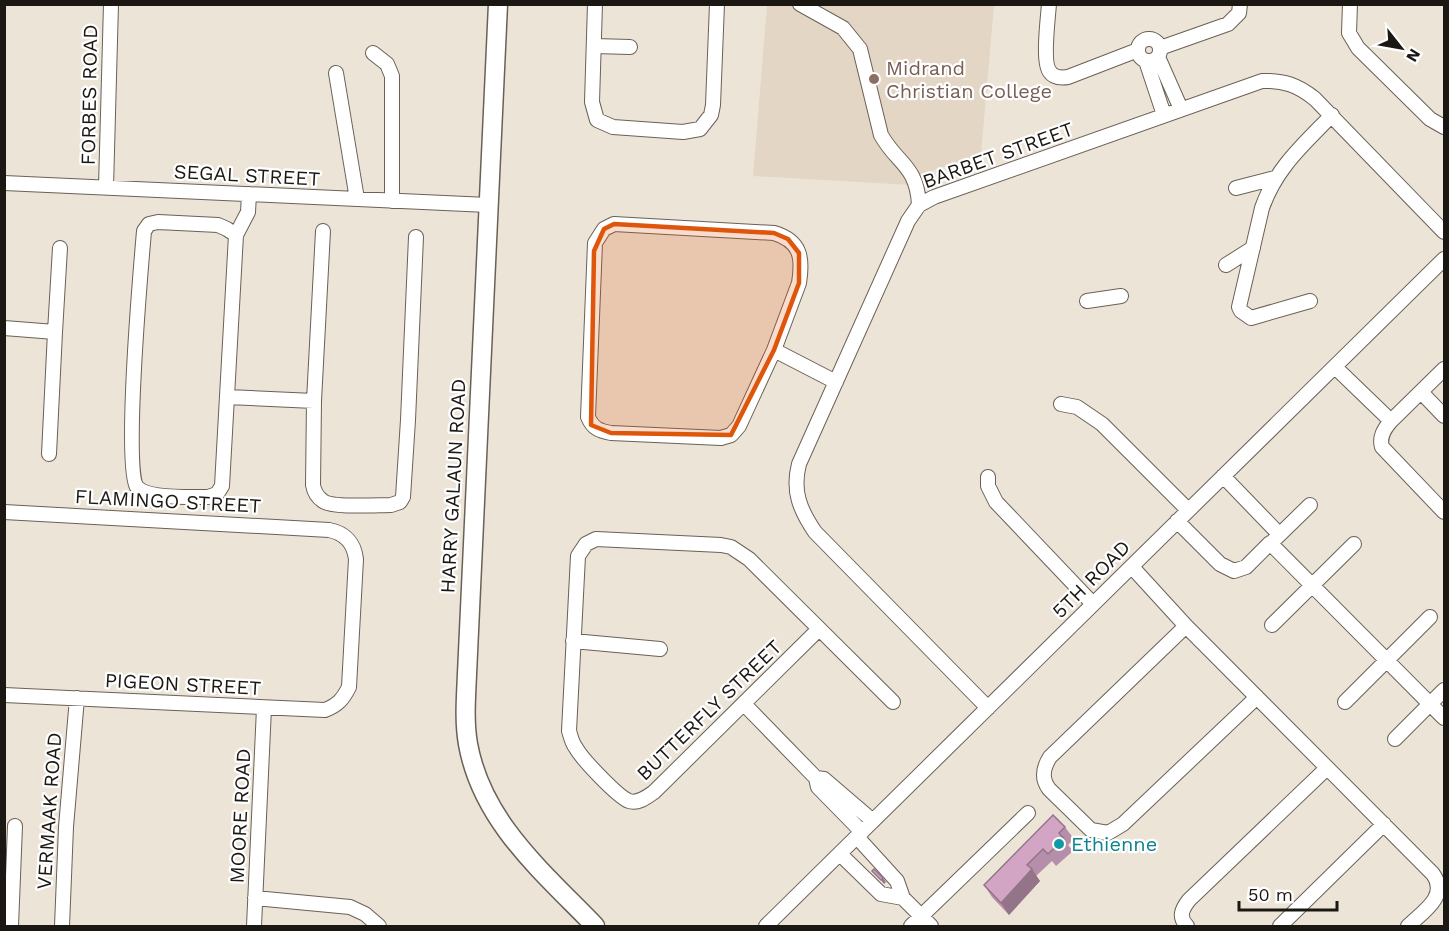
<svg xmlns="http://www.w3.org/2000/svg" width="1449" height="931" font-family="'Work Sans',sans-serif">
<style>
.built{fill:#e4d6c4}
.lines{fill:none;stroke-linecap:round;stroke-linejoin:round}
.minor-casing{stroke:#696156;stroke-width:16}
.major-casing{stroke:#696156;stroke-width:21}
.minor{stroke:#fff;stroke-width:14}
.major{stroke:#fff;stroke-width:18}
.wall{fill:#b58ea9}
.shaded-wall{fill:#947489}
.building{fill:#d3a5c4;stroke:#947489;stroke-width:1.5}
.marked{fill:#de560c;fill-opacity:0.2;stroke:#de560c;stroke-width:4.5;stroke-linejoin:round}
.education-dot{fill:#8d6e63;stroke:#fff;stroke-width:2}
.culture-dot{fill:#0f9aa8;stroke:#fff;stroke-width:2}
.labels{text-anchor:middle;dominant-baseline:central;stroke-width:4.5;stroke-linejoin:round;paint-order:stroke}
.education-label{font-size:20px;fill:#785e54;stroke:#fff;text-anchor:start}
.street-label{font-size:20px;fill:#1b1814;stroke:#fff}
.culture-label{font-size:20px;fill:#0d838f;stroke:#fff;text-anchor:start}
</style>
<rect width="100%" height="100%" fill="#ede4d8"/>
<path class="built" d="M767 5H994L981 154 914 177 910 185 753 176Z"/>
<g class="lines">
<g class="minor-casing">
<path id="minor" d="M595 4 592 102 597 120 613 127 683 132 700 129 711 115 713 105 717 4
M800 4 843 28 860 49 881 135C897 164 917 165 919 205
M1049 4C1048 18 1042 63 1050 72 1054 78 1061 78 1068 77L1138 50
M1350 4 1349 33 1358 48 1430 119 1444 127
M1138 50a11 11 0 1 1 22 0a11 11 0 1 1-22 0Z
M594 46 630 47
M1160 48 1228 24 1239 13 1240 4
M373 53 387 64 392 76V201
M1158 57 1181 109
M1146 61 1164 115
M336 73 357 199
M4 183 488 205
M106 187 111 4
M1236 188 1275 178
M614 224 774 233C801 241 803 258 799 283L774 350 739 426 731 435 721 438 611 433C600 431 593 429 588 417L595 243 604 229Z
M323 231 314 401 313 485C314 491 317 497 323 501 332 508 377 505 391 505L400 502 403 497 408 420 416 237
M236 235 227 229 218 225 158 222 149 224 144 231C141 266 123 471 137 487 147 499 193 497 208 497L217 494 222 486 236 235 248 212 249 194
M1226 265 1253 248
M1087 301 1121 296
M1310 301 1251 318 1241 311 1239 307 1262 208C1276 168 1303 145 1332 115
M4 328 55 332 60 248
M774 350 836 382
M1335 367 1391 421
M1444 369 1391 421C1384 429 1379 437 1382 447L1444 512
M1421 392 1444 416
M228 397 314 401
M1061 404 1077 407 1102 424 1188 510
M49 454 55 332
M1223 476 1279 534
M988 477V486L996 502 1093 604
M4 512 329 530C345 533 354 543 356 559L349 687C343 699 338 705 325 710L4 695
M1177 521 1220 564 1234 571 1246 567 1270 543 1444 718
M1274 540 1310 505
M1132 567 1186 626 1433 874C1449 896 1423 912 1408 926
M1272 625 1354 544
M1186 626 1050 757C1043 768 1041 778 1049 789L1091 830 1108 833 1123 824 1257 697
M819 629 654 792C647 797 638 804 629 801 618 797 582 759 576 748 572 743 571 737 569 731L578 556 586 544 596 539 721 545 731 547 749 559 893 702
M573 641 660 649
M1345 702 1430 617
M744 704 816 778 824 779 873 821
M988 708 815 532C800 510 792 491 799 464L908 221 919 205 934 197 1262 81C1283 80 1298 85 1315 99L1444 232
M1395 739 1444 690
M816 778 818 787 862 832
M857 837 897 881 903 898 931 926
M840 854 881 894 903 898
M255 898 350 907 365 914 379 926
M11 926 15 826
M62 926 66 827 77 698
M254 926 264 708
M766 926 1444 259
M911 926 1028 813
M1187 926C1178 917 1182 909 1189 900L1327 768
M1280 926 1384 824"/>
</g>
<g class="major-casing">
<path id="major" d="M498 4 467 674C466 698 464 721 468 744 482 822 543 872 595 926"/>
</g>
<use href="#minor" class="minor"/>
<use href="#major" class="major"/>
</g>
<path class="wall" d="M1065 827 1074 839 1068 845 1073 851 1056 866 1052 861 1036 876 1040 881 1009 915 992 897 984 885Z"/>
<path class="shaded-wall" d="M1032 869 1040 881 1009 915 1001 903Z
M883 878 886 882 884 884 881 880Z"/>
<path class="building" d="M1053 815 1065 827 1059 833 1064 839 1048 854 1043 849 1027 865 1032 869 1001 903 984 885Z
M874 869 883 878 881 880 872 871Z"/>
<path class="marked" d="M614 224 774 233 788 239 799 253V283L774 350 731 435 611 433 591 425 594 251 604 229Z"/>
<circle class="education-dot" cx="874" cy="79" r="6"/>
<circle class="culture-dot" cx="1059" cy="844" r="6"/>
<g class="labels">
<g class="education-label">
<text x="886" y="68">Midrand<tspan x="886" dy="23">Christian College</tspan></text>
</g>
<g class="street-label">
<text transform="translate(89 95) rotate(-89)">FORBES ROAD</text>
<text transform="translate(998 155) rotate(-20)">BARBET STREET</text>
<text transform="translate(247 175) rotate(3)">SEGAL STREET</text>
<text transform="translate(453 486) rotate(-87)">HARRY GALAUN ROAD</text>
<text transform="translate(168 501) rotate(3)">FLAMINGO STREET</text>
<text transform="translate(1091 579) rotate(-45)">5TH ROAD</text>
<text transform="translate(183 684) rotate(3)">PIGEON STREET</text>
<text transform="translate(709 710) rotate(-44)">BUTTERFLY STREET</text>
<text transform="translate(49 811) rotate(-86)">VERMAAK ROAD</text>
<text transform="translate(240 816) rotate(-87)">MOORE ROAD</text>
</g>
<g class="culture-label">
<text x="1071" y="844">Ethienne</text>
</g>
</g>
<rect width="1449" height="931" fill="none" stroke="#1b1814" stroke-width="12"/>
<g transform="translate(1401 48) rotate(121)" stroke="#ffffff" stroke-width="4.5" paint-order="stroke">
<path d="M0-4.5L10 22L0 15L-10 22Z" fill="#1b1814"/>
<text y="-9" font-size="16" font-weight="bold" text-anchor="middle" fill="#1b1814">N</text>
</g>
<path d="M1239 901v9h98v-9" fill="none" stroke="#1b1814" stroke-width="3"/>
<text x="1248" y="901" font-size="18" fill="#1b1814" stroke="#ffffff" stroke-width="4.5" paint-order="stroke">50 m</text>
</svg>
